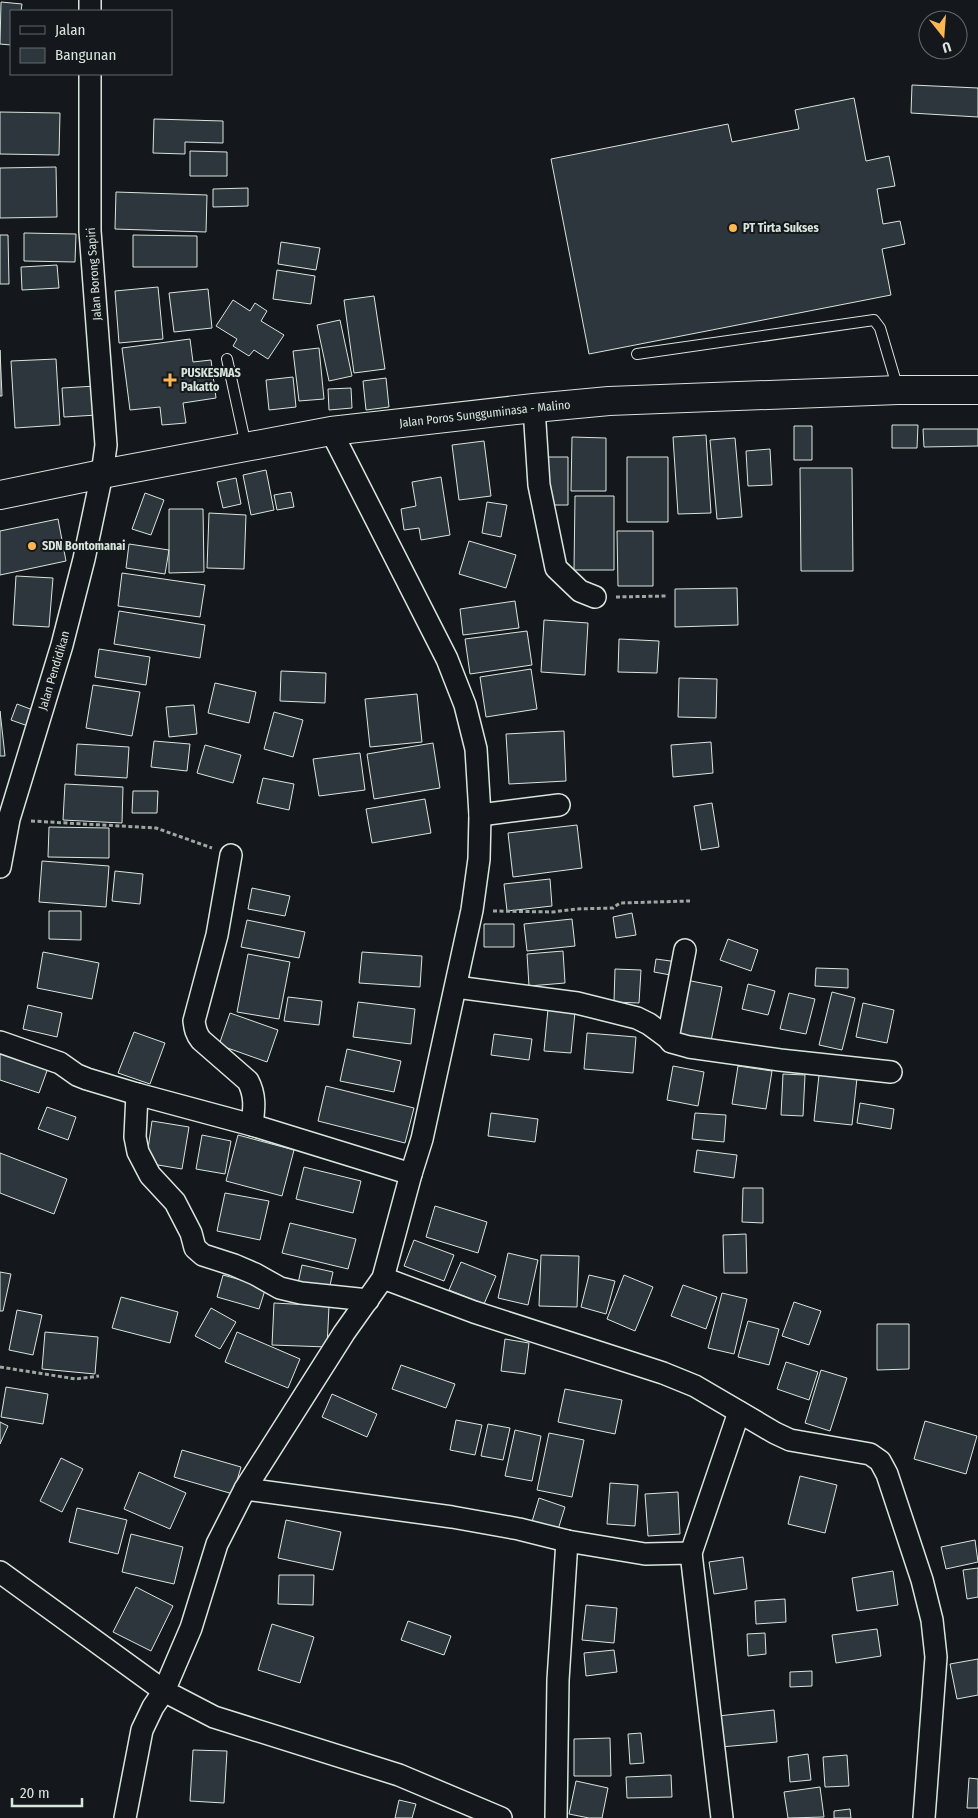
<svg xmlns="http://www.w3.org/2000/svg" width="978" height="1818" font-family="'Fira Sans Condensed',sans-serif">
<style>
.building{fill:#2c363c;stroke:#d8e6dc}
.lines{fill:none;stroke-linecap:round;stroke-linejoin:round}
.service-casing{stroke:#d8e6dc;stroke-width:12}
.minor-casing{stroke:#d8e6dc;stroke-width:24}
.primary-casing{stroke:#d8e6dc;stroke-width:30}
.path{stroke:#9da8a2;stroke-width:3;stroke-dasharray:4 2.5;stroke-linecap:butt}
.service{stroke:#14181c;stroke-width:10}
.minor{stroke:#14181c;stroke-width:21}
.primary{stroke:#14181c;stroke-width:28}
.poi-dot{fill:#ffb74d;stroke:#14181c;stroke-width:2}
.labels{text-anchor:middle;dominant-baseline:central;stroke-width:4;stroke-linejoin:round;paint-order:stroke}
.poi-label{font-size:12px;font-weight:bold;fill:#d8e6dc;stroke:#14181c;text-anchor:start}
.street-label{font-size:12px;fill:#d8e6dc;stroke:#14181c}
</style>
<rect width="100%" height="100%" fill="#14181c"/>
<path class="building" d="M1 2 22 4 21 11H11V45L0 44Z
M912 85 978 88V117L911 113Z
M854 98 866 161 889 156 895 186 877 189 883 224 900 221 905 244 882 249 891 295 589 354 551 159 728 124 732 142 799 129 795 110Z
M0 112 60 113 59 155 0 154Z
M154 119 223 121V143L185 142V154L153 153Z
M190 151 227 152V176H190Z
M56 167 57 217 0 218V168Z
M248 188V206L213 207V189Z
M116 192 207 195 206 232 115 229Z
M24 233 76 234 75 262 24 261Z
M0 235H8L9 284H0Z
M133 235 197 236V267H133Z
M281 242 320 248 316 270 278 264Z
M57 265 59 288 22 290 21 267Z
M277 270 315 276 311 304 273 299Z
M158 287 163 339 119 343 115 291Z
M208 289 212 328 174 332 169 293Z
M374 296 385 369 354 373 344 300Z
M233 300 250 311 255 303 267 311 261 321 284 335 268 359 254 350 249 356 233 346 237 339 216 326Z
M340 320 352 376 329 381 317 325Z
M190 339 193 362 211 360 216 398 183 403 186 423 162 425 160 407 130 410 122 348Z
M319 348 324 399 299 401 293 351Z
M0 350 2 396H0Z
M56 359 60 425 15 428 11 361Z
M293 377 296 407 269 410 266 380Z
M386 378 389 407 366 410 363 381Z
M96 386 97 415 64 417 62 388Z
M351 388 352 408 329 410 328 389Z
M892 425H918L917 448H892Z
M794 426H812V460H794Z
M923 429H978V446L924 447Z
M706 435 711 513 678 514 673 437Z
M572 437 606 438V491H571Z
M735 438 742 517 717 519 710 440Z
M484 441 491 496 459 500 452 445Z
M770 449 772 485 748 486 746 451Z
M542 457H568V505H542Z
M627 457H668V522H627Z
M800 468H852L853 571H801Z
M266 470 274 510 251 515 243 475Z
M441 477 450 535 421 540 419 528 404 530 401 509 416 506 412 482Z
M236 478 241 504 223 508 217 482Z
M291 492 294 507 277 510 274 495Z
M145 493 164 500 151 535 132 529Z
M575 496H614V570H574Z
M487 502 507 505 501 537 482 533Z
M169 509H203L204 572 169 573Z
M209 513 246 515 244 569 207 568Z
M58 519 66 561 0 575V531Z
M617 531H653V586H618Z
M469 541 516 555 506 588 459 574Z
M129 544 169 550 165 574 126 568Z
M122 573 205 585 200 617 118 606Z
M16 576 53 578 49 627 13 625Z
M737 588 738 625 675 627V589Z
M515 601 519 628 463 635 460 609Z
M119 611 205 625 200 658 114 644Z
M544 620 588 623 585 675 541 672Z
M527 631 532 665 470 674 465 639Z
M619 639 659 641 657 673 618 672Z
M99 649 150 657 146 685 95 677Z
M531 669 537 709 486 717 480 677Z
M281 671 326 673 325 703 280 701Z
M679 678 717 679 716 718 678 717Z
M215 683 256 692 249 723 208 713Z
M93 685 140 692 132 736 86 728Z
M417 694 422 742 370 747 365 699Z
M17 704 33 710 28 726 11 720Z
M194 705 197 734 169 737 166 707Z
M0 711 5 756H0Z
M274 712 303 720 293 757 264 749Z
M564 731 566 781 509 784 506 734Z
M154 741 190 744 187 771 151 767Z
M711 742 713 773 673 777 671 745Z
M433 743 440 788 374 799 367 754Z
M77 744 129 747 127 778 75 775Z
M205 745 241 755 233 783 197 773Z
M360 753 365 790 319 796 313 759Z
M263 778 294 784 289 810 257 803Z
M65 784 123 787 122 823 63 820Z
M133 791H158L157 813H132Z
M425 799 431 833 372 843 366 809Z
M712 803 719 847 701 850 694 806Z
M577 825 582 868 513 877 508 833Z
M49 827 109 828V858L48 857Z
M42 861 109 866 106 907 39 902Z
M115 871 143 874 140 904 112 901Z
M550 879 552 906 507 911 504 884Z
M252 888 290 896 285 916 248 909Z
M49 911H81V940L49 939Z
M632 913 636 935 616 938 613 917Z
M572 919 575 946 527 951 524 924Z
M247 920 305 932 299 958 241 947Z
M484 924H514V947H484Z
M728 939 758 950 751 971 720 960Z
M563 951 565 983 529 986 527 954Z
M43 952 99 963 92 999 37 988Z
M362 952 422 956 420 987 359 983Z
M248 954 290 962 279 1019 237 1012Z
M656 959 678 962 676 976 654 972Z
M816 968 848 969V988L815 986Z
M615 969 641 970 639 1003 614 1002Z
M686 980 722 987 711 1041 675 1034Z
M748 984 775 991 768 1015 742 1009Z
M832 992 855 998 842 1050 819 1045Z
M789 993 815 999 806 1034 780 1029Z
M288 997 322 1001 319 1025 284 1021Z
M358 1002 415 1009 411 1044 353 1037Z
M863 1003 894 1010 887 1043 856 1037Z
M28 1005 62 1013 57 1037 23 1029Z
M548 1009 575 1012 571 1053 544 1051Z
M230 1013 278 1030 267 1062 219 1045Z
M134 1032 165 1043 150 1084 118 1073Z
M587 1033 636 1037 633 1073 584 1069Z
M494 1034 532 1039 529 1060 491 1055Z
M347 1049 401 1061 394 1092 340 1081Z
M0 1051 48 1068 39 1093 0 1080Z
M673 1066 704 1072 698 1106 667 1100Z
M738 1066 772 1071 766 1109 732 1104Z
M783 1074 805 1075 803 1116 781 1115Z
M819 1075 857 1078 852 1125 814 1121Z
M326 1086 414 1108 405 1143 318 1121Z
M860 1103 894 1109 891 1129 857 1123Z
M47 1107 76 1117 68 1140 38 1129Z
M491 1113 538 1119 535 1142 488 1136Z
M695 1113 726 1115 724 1142 692 1139Z
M152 1121 189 1127 182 1169 146 1163Z
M202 1135 231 1141 225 1174 196 1169Z
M238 1135 294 1150 282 1196 226 1181Z
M697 1150 737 1155 734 1178 694 1172Z
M0 1153 67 1179 54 1214 0 1193Z
M304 1167 361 1181 353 1213 296 1199Z
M743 1188H763V1223L742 1222Z
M225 1193 269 1201 260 1240 217 1231Z
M435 1206 487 1222 478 1253 426 1237Z
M290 1223 356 1239 348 1269 282 1253Z
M746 1234 747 1273H724L723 1235Z
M414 1240 454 1255 444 1281 404 1266Z
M508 1253 538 1260 528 1305 498 1298Z
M541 1255 579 1256 577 1307 539 1306Z
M461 1262 496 1276 484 1304 449 1290Z
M302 1265 333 1272 328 1294 297 1288Z
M0 1272 11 1274 3 1311H0Z
M223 1275 266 1287 259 1309 217 1297Z
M589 1275 615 1281 606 1314 581 1307Z
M624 1275 653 1287 635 1331 607 1319Z
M683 1285 717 1297 706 1329 671 1316Z
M722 1293 747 1299 734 1354 708 1348Z
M121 1297 178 1312 170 1343 112 1328Z
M794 1302 821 1311 809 1345 782 1336Z
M274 1303 329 1306 327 1347 272 1345Z
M211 1308 236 1322 220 1349 195 1336Z
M17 1310 42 1315 33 1355 9 1350Z
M748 1321 779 1329 769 1365 738 1357Z
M877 1324H909V1369L877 1370Z
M45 1332 98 1337 95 1374 42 1369Z
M237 1332 300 1359 288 1388 225 1362Z
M505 1339 529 1343 525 1374 501 1371Z
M786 1362 818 1372 809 1400 777 1389Z
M401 1365 455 1384 446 1408 392 1389Z
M821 1370 847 1378 830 1431 805 1423Z
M6 1387 48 1394 43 1424 1 1417Z
M565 1389 622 1400 615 1434 558 1422Z
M332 1394 377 1414 367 1437 322 1417Z
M456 1420 482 1425 475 1455 450 1450Z
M925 1421 977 1436 966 1474 914 1459Z
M0 1422 8 1426 0 1444Z
M488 1424 510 1428 503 1460 481 1456Z
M515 1430 541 1436 532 1481 505 1476Z
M549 1433 584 1440 572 1497 537 1490Z
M182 1450 241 1467 233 1494 174 1477Z
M61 1458 83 1469 62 1512 40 1501Z
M139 1472 186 1493 170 1529 124 1509Z
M800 1476 837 1485 825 1533 788 1524Z
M610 1483 638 1485 635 1526 607 1524Z
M678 1492 680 1534 648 1536 645 1494Z
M539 1498 565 1507 557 1533 531 1525Z
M77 1508 127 1520 118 1554 69 1542Z
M286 1520 341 1532 333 1570 278 1558Z
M131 1534 183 1547 174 1584 122 1572Z
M975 1540 978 1562 946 1569 941 1547Z
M743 1557 747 1589 714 1594 709 1562Z
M978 1568V1597L967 1599 963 1570Z
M893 1571 898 1605 857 1611 852 1578Z
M279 1575H314L313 1605 278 1604Z
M136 1587 173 1606 151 1651 113 1632Z
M785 1599 786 1622 756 1624 755 1601Z
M586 1605 617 1608 614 1643 582 1640Z
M408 1621 451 1636 444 1655 401 1640Z
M272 1624 314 1637 300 1683 258 1670Z
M877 1629 881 1656 836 1663 832 1635Z
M765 1633 766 1654 748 1656 747 1634Z
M614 1650 617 1672 586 1676 584 1653Z
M978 1659V1695L957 1699 950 1664Z
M812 1671V1686L790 1687V1672Z
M774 1710 777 1742 721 1747 718 1716Z
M641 1733 644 1763 630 1764 628 1734Z
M610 1738 611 1776H574V1739Z
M193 1750 227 1751 224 1803 190 1801Z
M808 1754 811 1780 790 1782 788 1757Z
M847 1755 849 1786 825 1787 823 1757Z
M671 1775 672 1797 627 1798 626 1777Z
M969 1778 978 1779V1808H967Z
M576 1781 608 1788 602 1818H589L569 1814Z
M820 1787 824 1817 788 1818 784 1792Z
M399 1800 416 1804 412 1818H395Z
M850 1809 851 1818H834V1811Z"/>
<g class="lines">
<g class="service-casing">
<path id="service" d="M637 354 874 320 880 328 898 389
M227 359 246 446"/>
</g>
<g class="minor-casing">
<g id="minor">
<path d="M90 11V0"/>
<path d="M534 408 539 485 556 568 580 591 595 597"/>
<path d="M331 431 447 659 465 705 476 749 480 815 479 859 472 910 422 1139 411 1174 383 1278 344 1333 245 1489 217 1544 191 1628 164 1691 214 1717 399 1775 501 1818"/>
<path d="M480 815 559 805"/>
<path d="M231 855 217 935 194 1021C195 1029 196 1034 201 1040L248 1081C256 1096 254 1109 252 1125"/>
<path id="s1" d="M0 867 9 819 62 645 84 559 102 474 106 445 90 231V74"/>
<path d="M456 987 577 1003 637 1018 649 1024 668 1038 671 1042 689 1047 780 1060 891 1072"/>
<path d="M668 1038 685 950"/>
<path d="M0 1042 60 1063 77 1075 87 1079 137 1094 252 1125 411 1174"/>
<path d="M137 1094 135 1137 138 1152 150 1175 175 1202 191 1233 195 1248 203 1255 234 1265 255 1274 280 1288 301 1293 368 1300"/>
<path d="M383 1278 474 1312 663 1373 695 1386 775 1433 790 1440 870 1454 880 1461 887 1474 922 1580 932 1620 936 1657 924 1818"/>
<path d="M245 1489 452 1517 519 1529 567 1541 645 1554 691 1553 739 1412"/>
<path d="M691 1553 722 1818"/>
<path d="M0 1572 164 1691 153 1707 142 1730 125 1818"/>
<path d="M556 1818 558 1680 567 1541"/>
</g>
</g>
<g class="primary-casing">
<g id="primary">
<path id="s2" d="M0 495 102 474 331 431 534 408 609 401 898 390H978"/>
</g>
</g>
<path class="path" d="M616 597 666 596
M31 821 156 828 212 848
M493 911 553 912 576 909 613 908 620 903 690 901
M0 1367 76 1379 99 1376"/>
<use href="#service" class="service"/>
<use href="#minor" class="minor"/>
<use href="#primary" class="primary"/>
</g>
<g class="poi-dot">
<circle cx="733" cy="228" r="5"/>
<path d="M167.5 372.5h5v5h5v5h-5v5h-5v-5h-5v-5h5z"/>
<circle cx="32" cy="546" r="5"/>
</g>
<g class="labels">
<g class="poi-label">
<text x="743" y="228">PT Tirta Sukses</text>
<text x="181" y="373">PUSKESMAS<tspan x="181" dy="14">Pakatto</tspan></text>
<text x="42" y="546">SDN Bontomanai</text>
</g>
<g class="street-label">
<text transform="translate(94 274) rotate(-94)">Jalan Borong Sapiri</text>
<text stroke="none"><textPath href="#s2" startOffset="492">Jalan Poros Sungguminasa - Malino</textPath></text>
<text stroke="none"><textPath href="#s1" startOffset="204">Jalan Pendidikan</textPath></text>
</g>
</g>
<rect x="10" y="10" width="162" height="65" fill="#14181c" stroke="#626a69"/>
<rect x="20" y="26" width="25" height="8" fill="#14181c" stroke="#626a69"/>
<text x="55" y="35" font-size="15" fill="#d8e6dc">Jalan</text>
<rect x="20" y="48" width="25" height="15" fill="#2c363c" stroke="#626a69"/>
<text x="55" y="60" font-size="15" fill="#d8e6dc">Bangunan</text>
<g transform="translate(943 35) rotate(163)"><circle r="24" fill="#14181c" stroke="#626a69"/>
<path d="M0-4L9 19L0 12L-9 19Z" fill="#ffb74d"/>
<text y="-8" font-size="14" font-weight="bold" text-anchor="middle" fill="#d8e6dc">U</text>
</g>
<path d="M12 1798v8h70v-8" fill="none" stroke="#d8e6dc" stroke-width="2.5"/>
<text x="20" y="1798" font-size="15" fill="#d8e6dc" stroke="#14181c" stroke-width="4" paint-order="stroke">20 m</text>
</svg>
